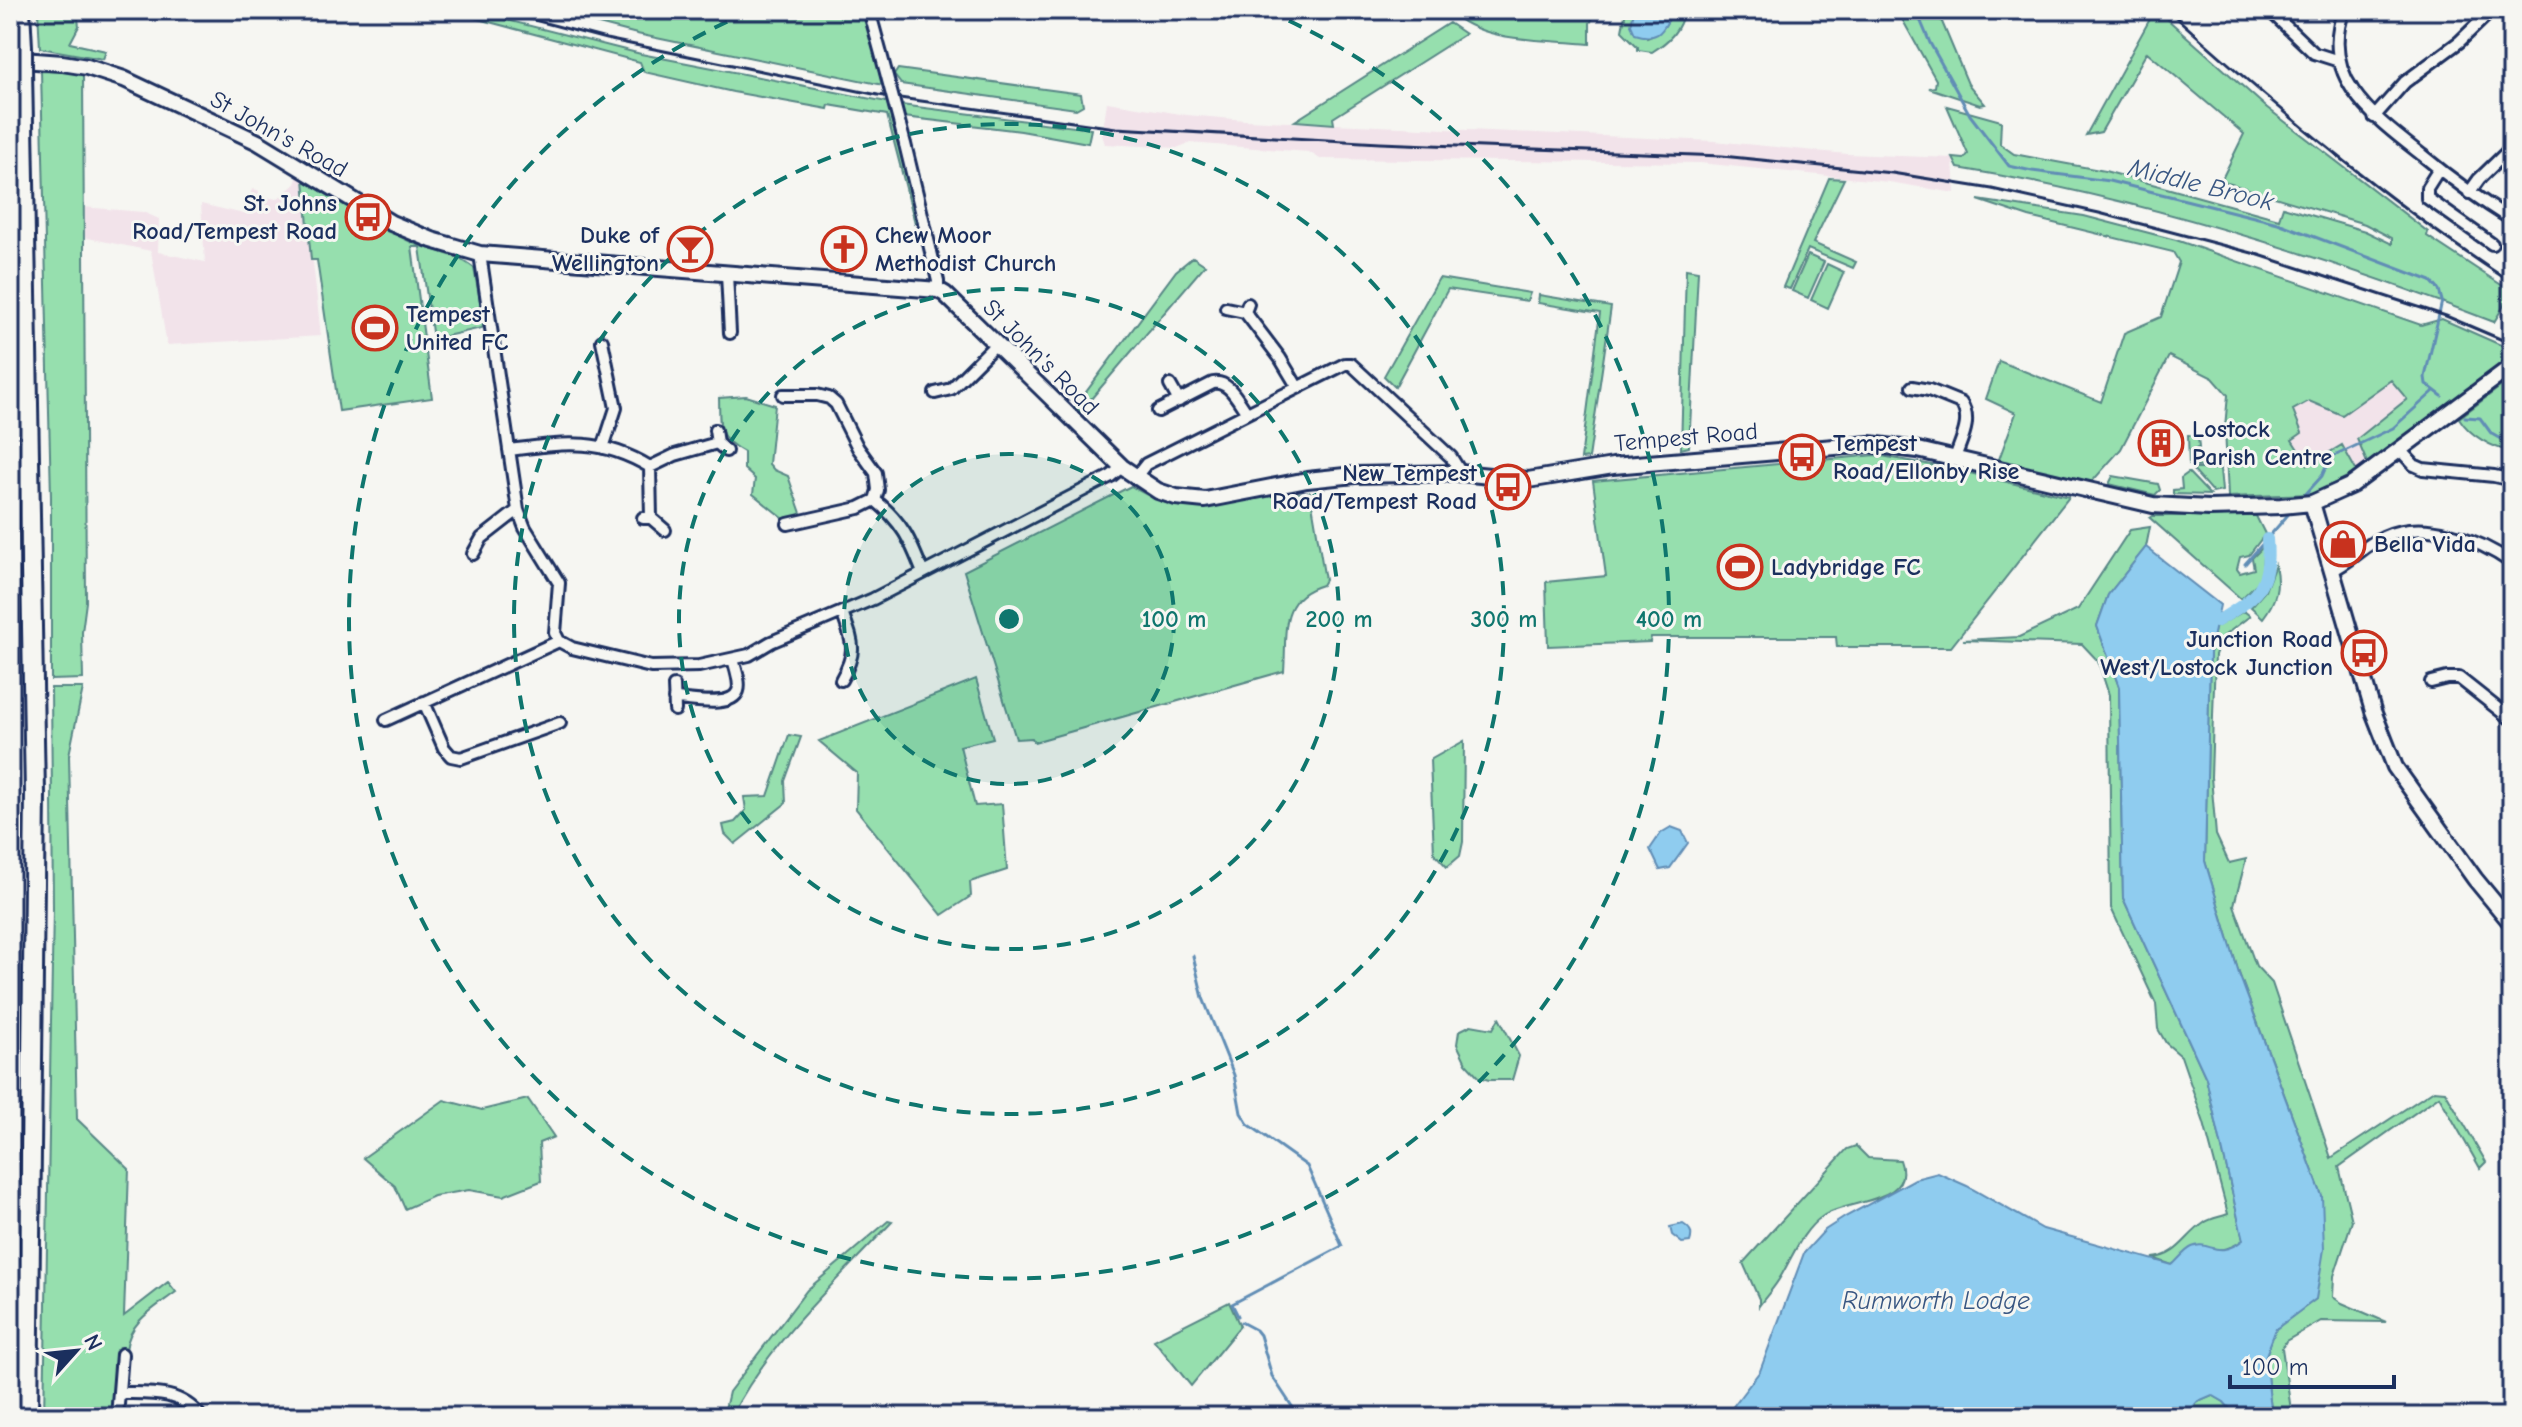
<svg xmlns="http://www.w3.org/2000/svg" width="2522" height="1427" font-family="'Comic Neue',sans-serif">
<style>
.built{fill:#f2e3ea}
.green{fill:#96dfae;stroke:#588786;stroke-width:2}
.water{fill:#8fccef;stroke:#618db5;stroke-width:2}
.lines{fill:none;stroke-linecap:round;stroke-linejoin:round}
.stream{stroke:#618db5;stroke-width:3}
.canal{stroke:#8fccef;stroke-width:12}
.street-casing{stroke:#1b2f5e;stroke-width:16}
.secondary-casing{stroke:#1b2f5e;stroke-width:20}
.highway-casing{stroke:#1b2f5e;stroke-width:24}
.street{stroke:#f6f6f2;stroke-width:10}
.secondary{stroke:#f6f6f2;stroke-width:14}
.highway{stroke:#f6f6f2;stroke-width:18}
.rail{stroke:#1b2f5e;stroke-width:3}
.street-bridge-casing{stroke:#1b2f5e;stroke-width:16;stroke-linecap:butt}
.highway-bridge-casing{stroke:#1b2f5e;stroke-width:24;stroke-linecap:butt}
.street-bridge{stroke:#f6f6f2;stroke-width:10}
.highway-bridge{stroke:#f6f6f2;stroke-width:18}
.ring{fill:none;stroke:#0f766e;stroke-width:4;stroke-dasharray:14 10}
.labels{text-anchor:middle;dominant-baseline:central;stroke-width:6;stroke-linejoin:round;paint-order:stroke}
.street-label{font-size:24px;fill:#1b2f5e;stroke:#f6f6f2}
.poi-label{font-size:24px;font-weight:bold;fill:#1b2f5e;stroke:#f6f6f2;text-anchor:start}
.water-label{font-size:26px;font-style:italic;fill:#385682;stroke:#f6f6f2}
.centre{fill:#0f766e;stroke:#f6f6f2;stroke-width:4}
.ring-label{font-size:24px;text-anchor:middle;font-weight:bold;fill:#0f766e;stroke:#f6f6f2;stroke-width:6;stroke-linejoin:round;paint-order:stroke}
</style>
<rect width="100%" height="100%" fill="#f6f6f2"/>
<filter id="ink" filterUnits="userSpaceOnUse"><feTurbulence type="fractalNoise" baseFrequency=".0125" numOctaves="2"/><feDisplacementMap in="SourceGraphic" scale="16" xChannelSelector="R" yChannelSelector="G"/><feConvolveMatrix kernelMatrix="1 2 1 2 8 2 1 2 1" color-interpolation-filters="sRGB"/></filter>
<g filter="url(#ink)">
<path class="built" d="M1107 102 1187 115 1245 120 1714 141 1847 154 1953 158 1955 193 1889 182 1700 163 1320 159 1309 152 1189 143 1177 148 1105 144 1102 135Z
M298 175 304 179 321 336 167 345 151 251 83 237V207L143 212 159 219 158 252 205 262 201 204 244 214 252 189 258 190 261 196 277 199 295 184Z
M2391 380 2407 399 2357 439 2368 465 2357 472 2342 445 2308 466 2292 440V410L2309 401 2342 415Z"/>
<path class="green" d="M38 10H77L79 26 70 43 106 51 103 59 40 48Z
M444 10H467L641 54 887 102 920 222 915 223 887 115 829 105 828 109 733 92 644 72 640 62Z
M545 10H760L791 15 792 10H864L883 85 637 34Z
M1448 10H1598L1590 23V44C1544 39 1482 44 1448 10Z
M1626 10H1634L1633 13 1647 38C1662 33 1667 24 1673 10H1684C1680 31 1669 41 1652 52L1638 50V47L1622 31Z
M1897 10H1937L1968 84 1985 104 1980 105 1929 88 1935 87 1936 80Z
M2141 10H2157L2266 107 2428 232 2427 236 2512 292 2494 322C2321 255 2141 198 1958 168L1953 158 1964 159 1968 154 1947 106 2001 121 2000 144 2014 154 2105 171 2279 219 2283 207 2365 231 2392 244V238L2365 224 2221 181 2244 134 2147 52 2101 132 2086 135 2150 19Z
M1449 23 1465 34 1333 118 1334 124 1295 121Z
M898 69 1081 94 1083 105 1076 109 901 84 894 75Z
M41 71 83 73 86 602 82 632 83 679 51 680V497Z
M901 105 1091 129 1088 143 1021 131 904 117Z
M1829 178 1844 179 1813 243 1856 262 1853 268 1808 249 1790 289 1783 287Z
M304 179C339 203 373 224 411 242 432 251 456 253 474 268L484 324 482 328 433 339 420 247H412L432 398 339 411 317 260H311Z
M1978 200 2084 216 2176 240 2421 325 2442 319 2512 350V356L2368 465 2357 439 2407 399 2391 380 2342 415 2309 401 2293 410 2302 433 2292 440 2308 465 2342 445 2357 472 2314 494 2228 497 2225 427 2228 395 2213 378 2169 356 2121 449 2090 484 1998 462 2016 413 1986 399 1999 361 2101 402 2124 333 2161 317 2179 262 2173 252 2029 217Z
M1808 255 1824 262 1808 298 1792 291Z
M1193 257 1205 265 1080 412 1075 407 1176 271Z
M1827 264 1844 272 1828 308 1811 300Z
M1686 269 1698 271 1689 447 1681 449Z
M1439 278 1530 293 1527 301 1448 289 1395 387 1384 376Z
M1539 295 1611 307 1589 458 1581 459 1600 313 1538 303Z
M2512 378V452C2491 447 2470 436 2459 418Z
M746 396 775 405 769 464 774 470 788 476 802 516 784 519 753 494 755 479 744 469V452C716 437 720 428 719 398Z
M2188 435 2198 436 2199 448 2193 449 2194 460 2202 459 2203 464 2221 459V466L2192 467 2189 465Z
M1876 455 1949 468 2069 497 1951 647H1837L1836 637H1651L1650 642 1548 646 1546 582 1606 576 1593 481Z
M2192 469H2220L2222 491 2213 493Z
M2188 473H2189L2210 495 2173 494V490L2182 489 2181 478Z
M2113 476 2158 484 2160 490 2155 495 2109 484Z
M1131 486C1184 520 1220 504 1277 492L1283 495 1310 492 1325 580 1322 585C1278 598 1287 632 1284 671L1034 742 1032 738 1016 739 964 571Z
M2153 516H2256L2265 534 2249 555 2240 557 2237 569 2240 573 2254 569 2252 558 2264 546 2261 579 2241 599 2150 518Z
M2150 527 2146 547 2108 595 2097 626 2119 687 2123 898 2206 1078 2243 1240C2228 1251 2219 1251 2201 1246L2172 1265 2153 1258C2178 1256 2185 1236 2204 1223 2210 1218 2221 1217 2228 1214L2204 1123 2181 1056 2166 1043 2158 1029 2156 1004 2111 908 2109 695 2098 661 2082 644 1963 640 2019 637 2078 609 2130 530Z
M2275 565C2280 587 2276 601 2263 618L2251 607 2265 591Z
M2244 611 2250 616 2221 638 2215 655 2211 777 2216 835 2229 863 2246 859 2234 905 2256 966 2272 983 2331 1158 2434 1090 2445 1091 2486 1162 2480 1168 2439 1096 2339 1167 2352 1221 2334 1276 2333 1297 2342 1303 2386 1322 2321 1321 2286 1341 2282 1348 2292 1417H2269L2271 1409 2265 1358 2276 1328 2316 1299 2322 1196 2239 973 2205 861 2210 653 2215 628Z
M976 679 993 738 960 746 975 806 1002 804 1007 870 970 882 971 896 942 915 856 809 857 773 819 741Z
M51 688H83L69 755 77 1119 129 1169 124 1316 168 1282 176 1292C155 1308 129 1321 126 1350H117L110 1417H44L53 908Z
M789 735 801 737 785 781 786 803 735 844 725 834 723 825 735 822 746 810 744 797 768 796Z
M1464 741 1463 842 1460 856 1447 867 1434 853 1430 760Z
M1499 1018 1519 1056 1512 1080H1489L1479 1077 1466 1063 1457 1044 1459 1031 1471 1025 1493 1029Z
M528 1099 554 1137 539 1143 541 1181 503 1196 469 1190 434 1196 405 1209 395 1186 363 1158 444 1100 482 1110Z
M1856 1146 1868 1158 1900 1160C1916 1203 1849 1199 1823 1216 1802 1230 1793 1256 1781 1276 1775 1287 1766 1296 1759 1306V1299L1743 1263 1847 1149Z
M888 1221 892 1222C837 1280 767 1345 731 1417H723L729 1392 807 1290Z
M1229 1302 1240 1326 1191 1386 1154 1340Z
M2212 1395 2224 1402 2237 1417H2184L2198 1401Z"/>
<path class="water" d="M1634 10H1673C1664 30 1659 42 1635 34L1631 25Z
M2146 547 2220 605 2210 653 2205 861 2239 974 2322 1196 2324 1249 2316 1299 2276 1329 2265 1358 2271 1409 2269 1417H2237L2224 1402 2212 1395 2198 1401 2184 1417H1725L1760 1371 1804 1253 1825 1230 1845 1217 1915 1179 1938 1173 1967 1186 2043 1229 2172 1265C2178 1260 2185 1250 2192 1247 2209 1239 2216 1261 2243 1240L2206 1078 2123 898 2119 687 2097 626 2108 595Z
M1671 827 1682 831 1688 843 1670 868 1660 870 1650 849 1661 833Z
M1683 1224C1691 1229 1693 1233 1690 1242L1682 1243 1672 1235 1670 1227Z"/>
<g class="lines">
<path class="stream" d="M1916 10 1930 43 1970 115 2009 166 2032 171 2109 181 2278 223 2431 281 2439 290 2442 301 2425 377 2426 384 2442 396
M2465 417 2480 418 2491 433 2512 445
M2303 497 2322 476 2330 458 2393 428 2433 392
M2245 564 2293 509
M1193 956 1203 998 1234 1075 1241 1113 1248 1124 1307 1166 1342 1246 1232 1304 1238 1316
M1241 1322 1256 1330 1260 1335 1272 1376 1299 1417
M1378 1417 1390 1413 1393 1417"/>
<path class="canal" d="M2216 622C2257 597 2271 588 2267 539"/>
<g class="street-casing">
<path id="street" d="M869 10 881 54
M2269 10 2314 53 2339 61
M2344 10C2318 78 2375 118 2422 155 2451 179 2480 200 2512 220
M2374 117 2405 82 2459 42 2492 10
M905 144 938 281V290
M2439 169 2427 188V198L2492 244
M2469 193 2479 179 2512 147
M480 254 518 510 525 528 559 583 555 633 559 641 572 648 651 667 699 666 749 655 771 642 873 599 1111 476 1122 467
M727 274 730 333
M1226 308 1245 312 1248 304
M1245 312 1280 358 1298 388
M602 341 616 408 603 448
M1170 385 1179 401
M1912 387 1929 390 1961 403C1973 420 1961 440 1955 458
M935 393 951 389 996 344
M783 395H817L829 398 836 404 858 448 876 473 878 490 875 500 859 508 788 524
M1158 411 1213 383C1229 380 1238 401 1247 413
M715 430 717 443 726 451
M509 450C564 443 600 437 650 467L675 455 717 443
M2401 451 2414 465 2423 469 2494 476 2512 480
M650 467 651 518
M1135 478 1146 464 1345 364H1351L1451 457 1461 473
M875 500C903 523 910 540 923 573
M643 518H651L665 530
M473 554 482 538 518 510
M2331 571C2351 562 2364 545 2383 537 2424 518 2478 539 2512 563
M841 680C858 650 853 643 842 612
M2431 682 2447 678H2459L2512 720
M674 686 675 710
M674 699C689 699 731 709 738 691 741 683 735 667 733 659
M424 702 444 748 451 756 461 758 560 723
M386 720 559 641
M119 1393C151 1393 180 1390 201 1417
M117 1417 122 1354"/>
</g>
<g class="secondary-casing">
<path id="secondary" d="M10 59 62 63 87 67 124 79 258 142 391 223 432 240 480 254 938 290 945 294 1122 467 1158 491 1176 497 1205 500 1307 480 1355 475 1461 473 1528 480 1613 466 1870 444 1918 450 2153 505 2209 508 2281 506 2312 503 2352 485 2512 366
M2312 503 2373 711 2395 767 2475 879 2512 924"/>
</g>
<g class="highway-casing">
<path id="highway" d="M20 10 22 47
M22 69 35 794 28 1417"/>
</g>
<use href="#street" class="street"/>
<use href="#secondary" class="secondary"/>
<use href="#highway" class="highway"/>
<path class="rail" d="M496 10 606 39 878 95 1116 128 1380 143 1722 156 1892 173 1992 189 2099 213 2256 254 2446 316 2512 344
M2168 10C2277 108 2389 203 2512 283"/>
<g class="street-bridge-casing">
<path id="street-bridge" d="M881 54 905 144"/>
</g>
<g class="highway-bridge-casing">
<path id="highway-bridge" d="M22 47V69"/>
</g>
<use href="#street-bridge" class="street-bridge"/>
<use href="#highway-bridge" class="highway-bridge"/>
</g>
</g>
<circle cx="1009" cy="619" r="165" fill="#0f766e" fill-opacity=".12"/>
<g class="ring">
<circle cx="1009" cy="619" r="165"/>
<circle cx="1009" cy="619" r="330"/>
<circle cx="1009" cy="619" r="495"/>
<path d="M1267 11A660 660 0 1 1 751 11"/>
</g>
<defs>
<g id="bus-ring" transform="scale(2.3)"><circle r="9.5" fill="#f6f6f2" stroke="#c8321e" stroke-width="1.5"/><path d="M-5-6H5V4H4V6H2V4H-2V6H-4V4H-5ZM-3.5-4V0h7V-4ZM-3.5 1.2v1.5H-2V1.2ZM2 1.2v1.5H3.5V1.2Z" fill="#c8321e"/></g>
<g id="bar-ring" transform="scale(2.3)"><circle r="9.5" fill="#f6f6f2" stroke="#c8321e" stroke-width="1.5"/><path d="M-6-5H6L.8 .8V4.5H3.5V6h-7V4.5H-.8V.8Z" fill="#c8321e"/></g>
<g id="church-ring" transform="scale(2.3)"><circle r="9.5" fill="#f6f6f2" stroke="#c8321e" stroke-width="1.5"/><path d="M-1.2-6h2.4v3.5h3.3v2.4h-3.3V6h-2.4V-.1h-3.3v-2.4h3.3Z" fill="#c8321e"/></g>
<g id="stadium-ring" transform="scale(2.3)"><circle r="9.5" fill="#f6f6f2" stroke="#c8321e" stroke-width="1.5"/><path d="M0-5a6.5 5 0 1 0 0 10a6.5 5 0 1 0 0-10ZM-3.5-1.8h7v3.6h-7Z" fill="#c8321e"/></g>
<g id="building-ring" transform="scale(2.3)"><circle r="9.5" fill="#f6f6f2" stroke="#c8321e" stroke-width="1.5"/><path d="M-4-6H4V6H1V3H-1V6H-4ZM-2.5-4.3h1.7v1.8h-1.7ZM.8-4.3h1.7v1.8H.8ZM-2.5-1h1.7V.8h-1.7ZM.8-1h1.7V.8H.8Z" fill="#c8321e"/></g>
<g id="shop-ring" transform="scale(2.3)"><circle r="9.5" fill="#f6f6f2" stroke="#c8321e" stroke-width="1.5"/><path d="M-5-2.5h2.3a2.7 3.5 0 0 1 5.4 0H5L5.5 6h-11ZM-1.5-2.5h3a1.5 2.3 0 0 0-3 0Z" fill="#c8321e"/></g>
</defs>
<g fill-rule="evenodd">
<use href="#bus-ring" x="368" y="217"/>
<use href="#bar-ring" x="690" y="249"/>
<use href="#church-ring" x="844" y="249"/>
<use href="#stadium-ring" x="375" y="328"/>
<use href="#building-ring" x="2161" y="443"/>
<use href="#bus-ring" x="1802" y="457"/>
<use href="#bus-ring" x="1508" y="487"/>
<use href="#shop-ring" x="2343" y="544"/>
<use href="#stadium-ring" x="1740" y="567"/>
<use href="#bus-ring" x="2364" y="653"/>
</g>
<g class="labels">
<g class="street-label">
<text transform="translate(279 134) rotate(29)">St John's Road</text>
<text transform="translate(1041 357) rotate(45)">St John's Road</text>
<text transform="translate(1686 437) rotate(-5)">Tempest Road</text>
</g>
<g class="poi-label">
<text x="337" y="203" text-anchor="end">St. Johns<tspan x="337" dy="28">Road/Tempest Road</tspan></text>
<text x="659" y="235" text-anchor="end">Duke of<tspan x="659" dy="28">Wellington</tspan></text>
<text x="875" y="235">Chew Moor<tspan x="875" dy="28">Methodist Church</tspan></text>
<text x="406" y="314">Tempest<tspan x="406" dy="28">United FC</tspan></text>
<text x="2192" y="429">Lostock<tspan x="2192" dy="28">Parish Centre</tspan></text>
<text x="1833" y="443">Tempest<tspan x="1833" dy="28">Road/Ellonby Rise</tspan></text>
<text x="1477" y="473" text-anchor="end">New Tempest<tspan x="1477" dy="28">Road/Tempest Road</tspan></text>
<text x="2374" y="544">Bella Vida</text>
<text x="1771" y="567">Ladybridge FC</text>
<text x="2333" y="639" text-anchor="end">Junction Road<tspan x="2333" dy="28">West/Lostock Junction</tspan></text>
</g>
<g class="water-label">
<text transform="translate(2201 185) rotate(14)">Middle Brook</text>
<text x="1936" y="1301">Rumworth Lodge</text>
</g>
</g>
<circle cx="1009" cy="619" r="12" class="centre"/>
<g class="ring-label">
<text x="1174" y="627">100 m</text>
<text x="1339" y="627">200 m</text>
<text x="1504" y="627">300 m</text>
<text x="1669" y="627">400 m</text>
</g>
<rect width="2522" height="1427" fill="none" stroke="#f6f6f2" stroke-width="40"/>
<rect x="20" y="20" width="2482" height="1387" fill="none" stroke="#1b2f5e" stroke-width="3" filter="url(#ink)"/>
<g transform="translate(76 1351) rotate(63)" stroke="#f6f6f2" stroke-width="6" paint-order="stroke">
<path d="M0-6L14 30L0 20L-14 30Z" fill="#1b2f5e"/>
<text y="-12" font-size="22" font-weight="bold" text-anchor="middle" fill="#1b2f5e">N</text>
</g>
<path d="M2230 1375v12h164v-12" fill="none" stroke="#1b2f5e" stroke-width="4"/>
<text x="2242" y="1375" font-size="24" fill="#1b2f5e" stroke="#f6f6f2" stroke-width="6" paint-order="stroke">100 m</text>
</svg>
